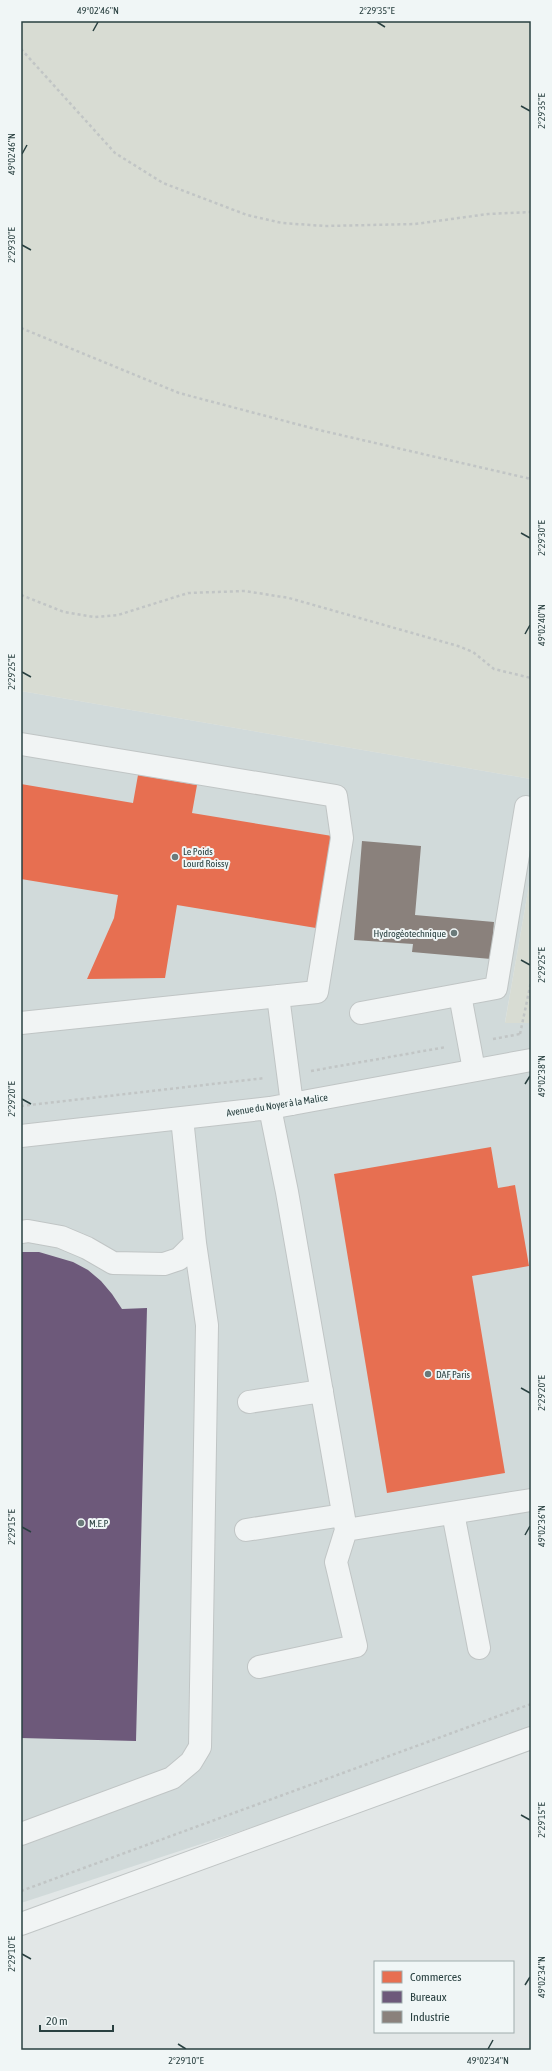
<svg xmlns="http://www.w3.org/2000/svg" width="552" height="2071" font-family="'Asap Condensed',sans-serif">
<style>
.built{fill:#d1dada}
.green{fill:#d8dcd3}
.shops{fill:#e76f51}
.offices{fill:#6d597a}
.industry{fill:#8a817c}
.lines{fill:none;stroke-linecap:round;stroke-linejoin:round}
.minor-casing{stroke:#c0c5c5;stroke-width:24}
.path{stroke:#c1c5c5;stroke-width:2.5;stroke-dasharray:3 3;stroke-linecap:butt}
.minor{stroke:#f1f4f4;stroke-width:22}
.ticks{fill:none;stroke:#294040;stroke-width:1.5}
.poi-dot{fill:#6a7a7a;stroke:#f0f6f6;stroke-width:1.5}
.labels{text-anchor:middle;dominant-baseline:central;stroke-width:4;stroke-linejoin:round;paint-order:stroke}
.poi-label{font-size:10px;fill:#294040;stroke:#f0f6f6;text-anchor:start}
.street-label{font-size:10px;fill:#294040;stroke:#f0f6f6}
.neatline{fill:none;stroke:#294040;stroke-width:1.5}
.ticks-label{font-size:10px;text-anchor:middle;fill:#294040}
</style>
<rect width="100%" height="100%" fill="#e2e7e7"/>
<path class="built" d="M21 691 531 779V874L505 1022 531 1023V1726L491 1744 372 1788 21 1903Z"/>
<path class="green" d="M21 21H531V779L21 691Z
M531 874V1023H505Z"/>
<path class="shops" d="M138 775 197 785 192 813 332 836 316 928 177 905 165 978 87 979 114 918 118 895 21 879V784L133 803Z
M491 1147 498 1188 515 1185 529 1266 472 1276 505 1473 387 1493 334 1174Z"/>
<path class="offices" d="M21 1252H39L73 1262 88 1270 101 1281 112 1294 122 1309 147 1308 136 1741 21 1738Z"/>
<path class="industry" d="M362 841 421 846 415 915 494 922 491 959 412 952 413 944 354 940Z"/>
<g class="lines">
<g class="minor-casing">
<path id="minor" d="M21 744 336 796 342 838 317 992 21 1023
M460 995 474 1070
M278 996 292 1104
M361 1013 496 988 526 807
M270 1108 287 1192 346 1530 531 1500
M21 1136 270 1108 531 1060
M21 1232 28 1231 61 1237 87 1248 113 1263 164 1264 179 1259 195 1243 182 1118
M249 1402 322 1391
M453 1513 479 1648
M246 1530 343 1515
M259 1667 356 1646 336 1562 346 1530
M21 1834 172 1778 191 1762 200 1747 207 1325 195 1243
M21 1924 531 1738"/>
</g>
<path class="path" d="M21 49 115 153 163 183 247 215 282 223 325 226 415 224 488 214 531 212
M21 328 179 393 319 430 531 479
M21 595 64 612 94 617 118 615 188 593 245 591 289 598 458 646 473 652 494 669 531 678
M520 1034 531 982
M493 1039 520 1034
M311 1071 446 1047
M21 1106 265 1078
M21 1891 531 1704"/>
<use href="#minor" class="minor"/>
</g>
<path class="ticks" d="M377 22 385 27M93 31 98 22M521 106 530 111M22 154 27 145M22 245 31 250M521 533 530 538M525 634 530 625M22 672 31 677M521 960 530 965M525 1084 530 1076M22 1099 31 1104M521 1388 530 1393M22 1527 31 1532M525 1535 530 1526M521 1815 530 1820M22 1954 31 1959M525 1985 530 1977M178 2044 186 2049M488 2049 493 2040"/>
<g class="poi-dot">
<circle cx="175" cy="857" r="4"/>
<circle cx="454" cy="933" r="4"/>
<circle cx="428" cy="1374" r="4"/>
<circle cx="81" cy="1523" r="4"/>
</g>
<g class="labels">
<g class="poi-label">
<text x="183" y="851">Le Poids<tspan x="183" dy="12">Lourd Roissy</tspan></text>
<text x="446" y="933" text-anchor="end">Hydrogéotechnique</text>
<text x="436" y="1374">DAF Paris</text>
<text x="89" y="1523">M.E.P</text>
</g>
<g class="street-label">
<text transform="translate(277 1105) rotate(-9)">Avenue du Noyer à la Malice</text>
</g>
</g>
<rect width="552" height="2071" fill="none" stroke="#f0f6f6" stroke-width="44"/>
<rect x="374" y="1961" width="140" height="72" fill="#f0f6f6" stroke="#a0adad"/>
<rect x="382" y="1971" width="20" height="12" fill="#e76f51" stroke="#a0adad"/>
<text x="410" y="1981" font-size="12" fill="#294040">Commerces</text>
<rect x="382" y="1991" width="20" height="12" fill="#6d597a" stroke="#a0adad"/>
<text x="410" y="2001" font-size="12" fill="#294040">Bureaux</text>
<rect x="382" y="2011" width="20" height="12" fill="#8a817c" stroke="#a0adad"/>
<text x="410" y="2021" font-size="12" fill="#294040">Industrie</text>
<path d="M40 2025v6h73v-6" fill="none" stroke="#294040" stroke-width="2"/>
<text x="46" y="2025" font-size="12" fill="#294040" stroke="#f0f6f6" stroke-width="3" paint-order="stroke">20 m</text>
<rect x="22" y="22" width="508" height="2027" class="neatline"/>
<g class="ticks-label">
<text x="98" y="14">49°02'46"N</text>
<text x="377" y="14">2°29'35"E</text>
<text transform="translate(541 111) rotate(-90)" y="4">2°29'35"E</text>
<text transform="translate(11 154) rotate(-90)" y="4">49°02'46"N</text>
<text transform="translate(11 245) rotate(-90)" y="4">2°29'30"E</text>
<text transform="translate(541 538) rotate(-90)" y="4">2°29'30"E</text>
<text transform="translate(541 625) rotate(-90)" y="4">49°02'40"N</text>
<text transform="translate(11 672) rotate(-90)" y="4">2°29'25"E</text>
<text transform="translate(541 965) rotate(-90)" y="4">2°29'25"E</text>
<text transform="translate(541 1076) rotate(-90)" y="4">49°02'38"N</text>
<text transform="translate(11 1099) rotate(-90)" y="4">2°29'20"E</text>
<text transform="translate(541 1393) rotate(-90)" y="4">2°29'20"E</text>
<text transform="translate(541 1526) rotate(-90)" y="4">49°02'36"N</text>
<text transform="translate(11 1527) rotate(-90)" y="4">2°29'15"E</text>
<text transform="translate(541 1820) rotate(-90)" y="4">2°29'15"E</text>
<text transform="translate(11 1954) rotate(-90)" y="4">2°29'10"E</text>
<text transform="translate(541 1977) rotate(-90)" y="4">49°02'34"N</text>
<text x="186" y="2064">2°29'10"E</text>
<text x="488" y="2064">49°02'34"N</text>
</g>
</svg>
